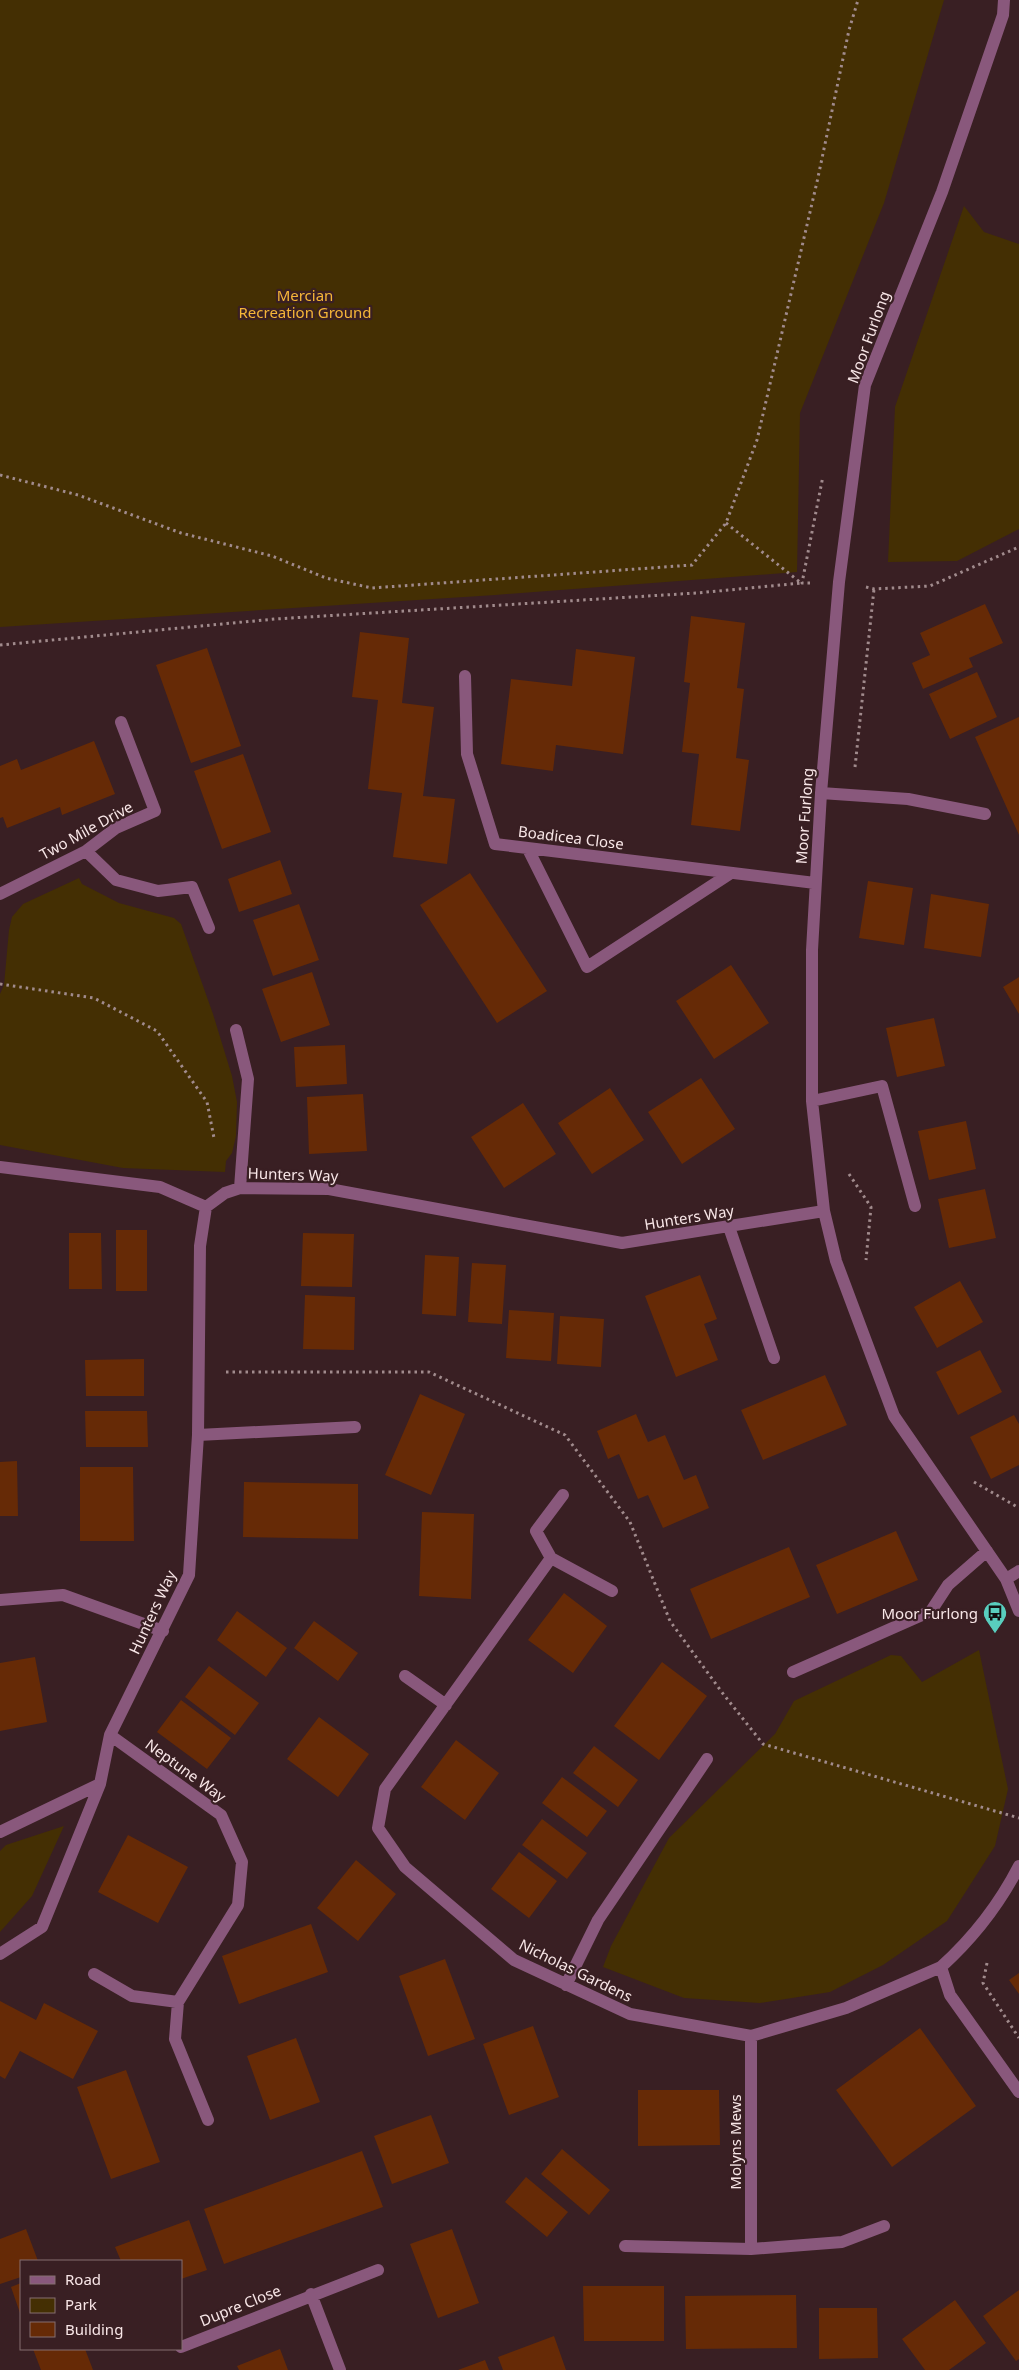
<svg xmlns="http://www.w3.org/2000/svg" width="1019" height="2370" font-family="'Noto Sans',sans-serif">
<style>
.green{fill:#442f03}
.building{fill:#662a06}
.lines{fill:none;stroke-linecap:round;stroke-linejoin:round}
.path{stroke:#a18b8d;stroke-width:3;stroke-dasharray:2.5 4;stroke-linecap:butt}
.minor{stroke:#89587c;stroke-width:12}
.labels{text-anchor:middle;dominant-baseline:central;stroke-width:4.5;stroke-linejoin:round;paint-order:stroke}
.park-label{font-size:15px;fill:#f5b638;stroke:#391f23}
.street-label{font-size:15px;fill:#f8e6e7;stroke:#391f23}
.poi-label{font-size:15px;fill:#f8e6e7;stroke:#391f23;text-anchor:end}
</style>
<rect width="100%" height="100%" fill="#391f23"/>
<path class="green" d="M0 0H944L884 203 800 413 797 572 495 595 0 627Z
M964 206 984 232 1019 244V529L957 561 888 562 895 407Z
M79 878 82 884 119 903 174 918 181 924 213 1014 232 1076 237 1102 236 1136 232 1153 226 1161 225 1172 123 1168 0 1145V994L4 985 9 930 12 917 23 904Z
M979 1650 1008 1789 995 1846 947 1921 883 1965 830 1992 760 2003 684 1998 603 1967 611 1946 669 1838 775 1734 794 1701 891 1655 901 1656 922 1682Z
M64 1826 32 1896 0 1932V1851L6 1845Z"/>
<path class="building" d="M985 604 1003 643 969 658 973 667 923 689 912 663 930 655 920 633Z
M691 616 745 623 737 688 744 689 736 758 749 760 740 831 691 825 699 754 682 752 690 683 684 682Z
M360 632 409 638 402 703 434 707 423 796 455 799 447 864 393 857 402 793 368 789 378 700 352 697Z
M207 648 241 746 191 763 156 665Z
M576 649 635 657 623 754 556 745 553 771 501 764 511 679 572 686Z
M977 672 997 717 950 739 929 694Z
M1019 717V835L975 737Z
M94 741 115 794 62 815 60 807 7 828 3 817 0 818V766L17 759 21 770Z
M243 754 271 832 222 849 194 771Z
M280 860 292 894 239 912 228 879Z
M470 873 547 991 497 1023 420 905Z
M868 881 913 888 904 945 859 938Z
M931 894 989 904 981 957 924 948Z
M299 904 319 960 273 976 253 920Z
M731 965 769 1023 714 1059 676 1001Z
M312 972 330 1025 281 1042 262 989Z
M1019 977V1014L1003 987Z
M934 1018 945 1066 897 1077 886 1028Z
M345 1045 347 1084 296 1087 294 1047Z
M701 1078 735 1129 682 1164 648 1112Z
M610 1088 644 1140 592 1174 558 1123Z
M363 1094 367 1151 309 1154 307 1097Z
M523 1103 556 1154 504 1188 471 1137Z
M966 1121 976 1169 929 1180 918 1131Z
M985 1189 996 1238 949 1248 938 1199Z
M116 1230H147V1291H116Z
M69 1233H101L102 1289H69Z
M303 1233 354 1234 352 1287 301 1286Z
M425 1255 459 1257 456 1316 422 1314Z
M472 1263 506 1265 502 1324 468 1322Z
M700 1275 717 1319 704 1324 718 1360 676 1377 645 1296Z
M960 1281 983 1322 937 1348 914 1307Z
M305 1295 355 1297 354 1350 303 1349Z
M509 1310 554 1313 551 1361 506 1358Z
M560 1316 604 1319 601 1367 557 1364Z
M980 1350 1002 1392 958 1415 936 1372Z
M144 1359V1396H86L85 1360Z
M825 1375 847 1425 763 1460 741 1410Z
M420 1394 465 1414 431 1495 385 1475Z
M85 1411H147L148 1447H86Z
M636 1414 648 1442 665 1435 684 1480 696 1475 709 1508 663 1528 648 1495 638 1499 619 1454 608 1459 597 1431Z
M1014 1415 1019 1424V1465L991 1479 970 1437Z
M17 1461 18 1516H0V1462Z
M80 1467H133L134 1541H80Z
M244 1482 358 1484V1539L243 1537Z
M422 1512 474 1514 471 1599 419 1596Z
M896 1531 918 1580 837 1614 816 1565Z
M789 1547 810 1597 711 1639 690 1589Z
M564 1593 607 1626 573 1673 528 1640Z
M237 1611 287 1648 266 1677 217 1640Z
M314 1621 358 1653 338 1681 294 1648Z
M35 1657 47 1722 0 1731V1663Z
M662 1662 707 1696 659 1760 614 1726Z
M209 1666 259 1703 235 1735 185 1697Z
M181 1700 231 1738 207 1769 157 1732Z
M319 1717 369 1754 338 1797 287 1759Z
M456 1740 499 1773 465 1820 421 1787Z
M594 1746 638 1780 618 1807 573 1773Z
M562 1777 607 1811 587 1837 542 1803Z
M542 1819 587 1853 567 1879 522 1845Z
M128 1835 188 1867 158 1923 98 1892Z
M519 1852 557 1881 529 1918 491 1889Z
M356 1860 396 1894 358 1941 317 1908Z
M311 1924 328 1972 239 2004 222 1956Z
M445 1959 475 2039 428 2056 399 1976Z
M1019 1973V1994L1009 1980Z
M0 2001 36 2020 44 2003 98 2031 73 2079 20 2051 5 2079 0 2076Z
M533 2026 559 2097 509 2115 483 2044Z
M920 2028 976 2106 892 2167 836 2090Z
M296 2038 320 2102 270 2120 247 2056Z
M126 2070 160 2162 111 2179 77 2087Z
M638 2090H719L720 2145 638 2146Z
M431 2115 449 2163 392 2184 374 2136Z
M562 2149 610 2190 589 2215 541 2174Z
M362 2151 383 2207 224 2264 204 2209Z
M526 2177 568 2212 547 2237 505 2202Z
M189 2220 207 2270 181 2279V2261H121L115 2247Z
M26 2229 38 2261H21V2277L0 2284V2239Z
M452 2229 479 2303 438 2318 410 2244Z
M21 2283V2316L11 2287Z
M583 2286H664V2341H584Z
M1019 2290V2359L1016 2361 983 2316Z
M796 2295 797 2348 686 2349 685 2296Z
M955 2300 986 2343 949 2370H925L902 2339Z
M819 2308H877L878 2358 819 2359Z
M554 2336 566 2370H503L498 2357Z
M33 2349H85L93 2370H41Z
M280 2349 288 2370H239L237 2366Z
M485 2360 489 2370H458Z"/>
<g class="lines">
<path class="path" d="M0 475 78 495 181 533 272 556 326 578 372 588 692 565 726 523 757 440 817 182 849 30 858 0
M726 523 801 583
M810 583H802L823 476
M866 587 874 589 930 586 1019 547
M0 645 275 619 697 593 802 583
M855 767 874 589
M0 984 94 998 157 1031 207 1102 214 1138
M849 1174 871 1207 866 1260
M226 1372H429L565 1435 630 1522 670 1621 724 1695 763 1744 1019 1818
M974 1482 1019 1508
M987 1963 983 1983 1019 2038"/>
<path class="minor" d="M1004 0 1003 15 942 192 865 385 839 582 821 793 812 950V1101L824 1211 836 1261 894 1416 1006 1579 1019 1611
M465 676 467 754 495 844 815 883
M821 793 908 799 985 814
M528 849 587 967 731 873
M86 851 116 880 158 891 192 887 209 928
M0 894 86 851 116 828 155 811 121 722
M236 1030 248 1079 240 1188
M812 1101 882 1086 915 1206
M0 1167 160 1187 206 1207
M729 1227 774 1358
M198 1435 355 1427
M563 1495 536 1531 551 1558 612 1591
M551 1558 385 1789 378 1828 405 1867 514 1960 630 2014 751 2036 846 2008 941 1967
M1006 1579 1019 1571
M0 1600 63 1595 163 1631
M793 1672 931 1611 948 1585 987 1551
M405 1676 446 1705
M110 1735 221 1815 242 1862 238 1905 178 2002 175 2039 208 2120
M0 1832 100 1784
M1019 1866C1000 1903 972 1939 941 1967L950 1995 1019 2092
M0 1954 42 1927 100 1784 110 1735 189 1575 198 1435 200 1246 206 1207 225 1193 240 1188 329 1189 622 1243 824 1211
M94 1974 132 1996 178 2002
M566 1985 598 1920 707 1759
M625 2246 751 2249 842 2242 884 2226
M751 2249V2036
M311 2294 340 2370
M181 2347 378 2270"/>
</g>
<defs>
<g id="bus-pin" transform="scale(1.25)"><path d="M0 17L-7.5 6A9.5 9.5 0 1 1 7.5 6Z" fill="#59cebe" stroke="#391f23"/><path d="M-5-6H5V4H4V6H2V4H-2V6H-4V4H-5ZM-3.5-4V0h7V-4ZM-3.5 1.2v1.5H-2V1.2ZM2 1.2v1.5H3.5V1.2Z" fill="#111"/></g>
</defs>
<g fill-rule="evenodd">
<use href="#bus-pin" x="995" y="1613"/>
</g>
<g class="labels">
<g class="park-label">
<text x="305" y="295">Mercian<tspan x="305" dy="17">Recreation Ground</tspan></text>
</g>
<g class="street-label">
<text transform="translate(868 337) rotate(-70)">Moor Furlong</text>
<text transform="translate(804 816) rotate(-86)">Moor Furlong</text>
<text transform="translate(86 830) rotate(-29)">Two Mile Drive</text>
<text transform="translate(571 837) rotate(7)">Boadicea Close</text>
<text transform="translate(293 1174) rotate(2)">Hunters Way</text>
<text transform="translate(689 1217) rotate(-9)">Hunters Way</text>
<text transform="translate(152 1612) rotate(-65)">Hunters Way</text>
<text transform="translate(186 1770) rotate(36)">Neptune Way</text>
<text transform="translate(576 1970) rotate(26)">Nicholas Gardens</text>
<text transform="translate(735 2142) rotate(-90)">Molyns Mews</text>
<text transform="translate(240 2305) rotate(-22)">Dupre Close</text>
</g>
<g class="poi-label">
<text x="978" y="1613">Moor Furlong</text>
</g>
</g>
<rect x="20" y="2260" width="162" height="90" fill="#391f23" stroke="#856f71"/>
<rect x="30" y="2276" width="25" height="8" fill="#89587c" stroke="#856f71"/>
<text x="65" y="2285" font-size="15" fill="#f8e6e7">Road</text>
<rect x="30" y="2298" width="25" height="15" fill="#442f03" stroke="#856f71"/>
<text x="65" y="2310" font-size="15" fill="#f8e6e7">Park</text>
<rect x="30" y="2322" width="25" height="15" fill="#662a06" stroke="#856f71"/>
<text x="65" y="2335" font-size="15" fill="#f8e6e7">Building</text>
</svg>
